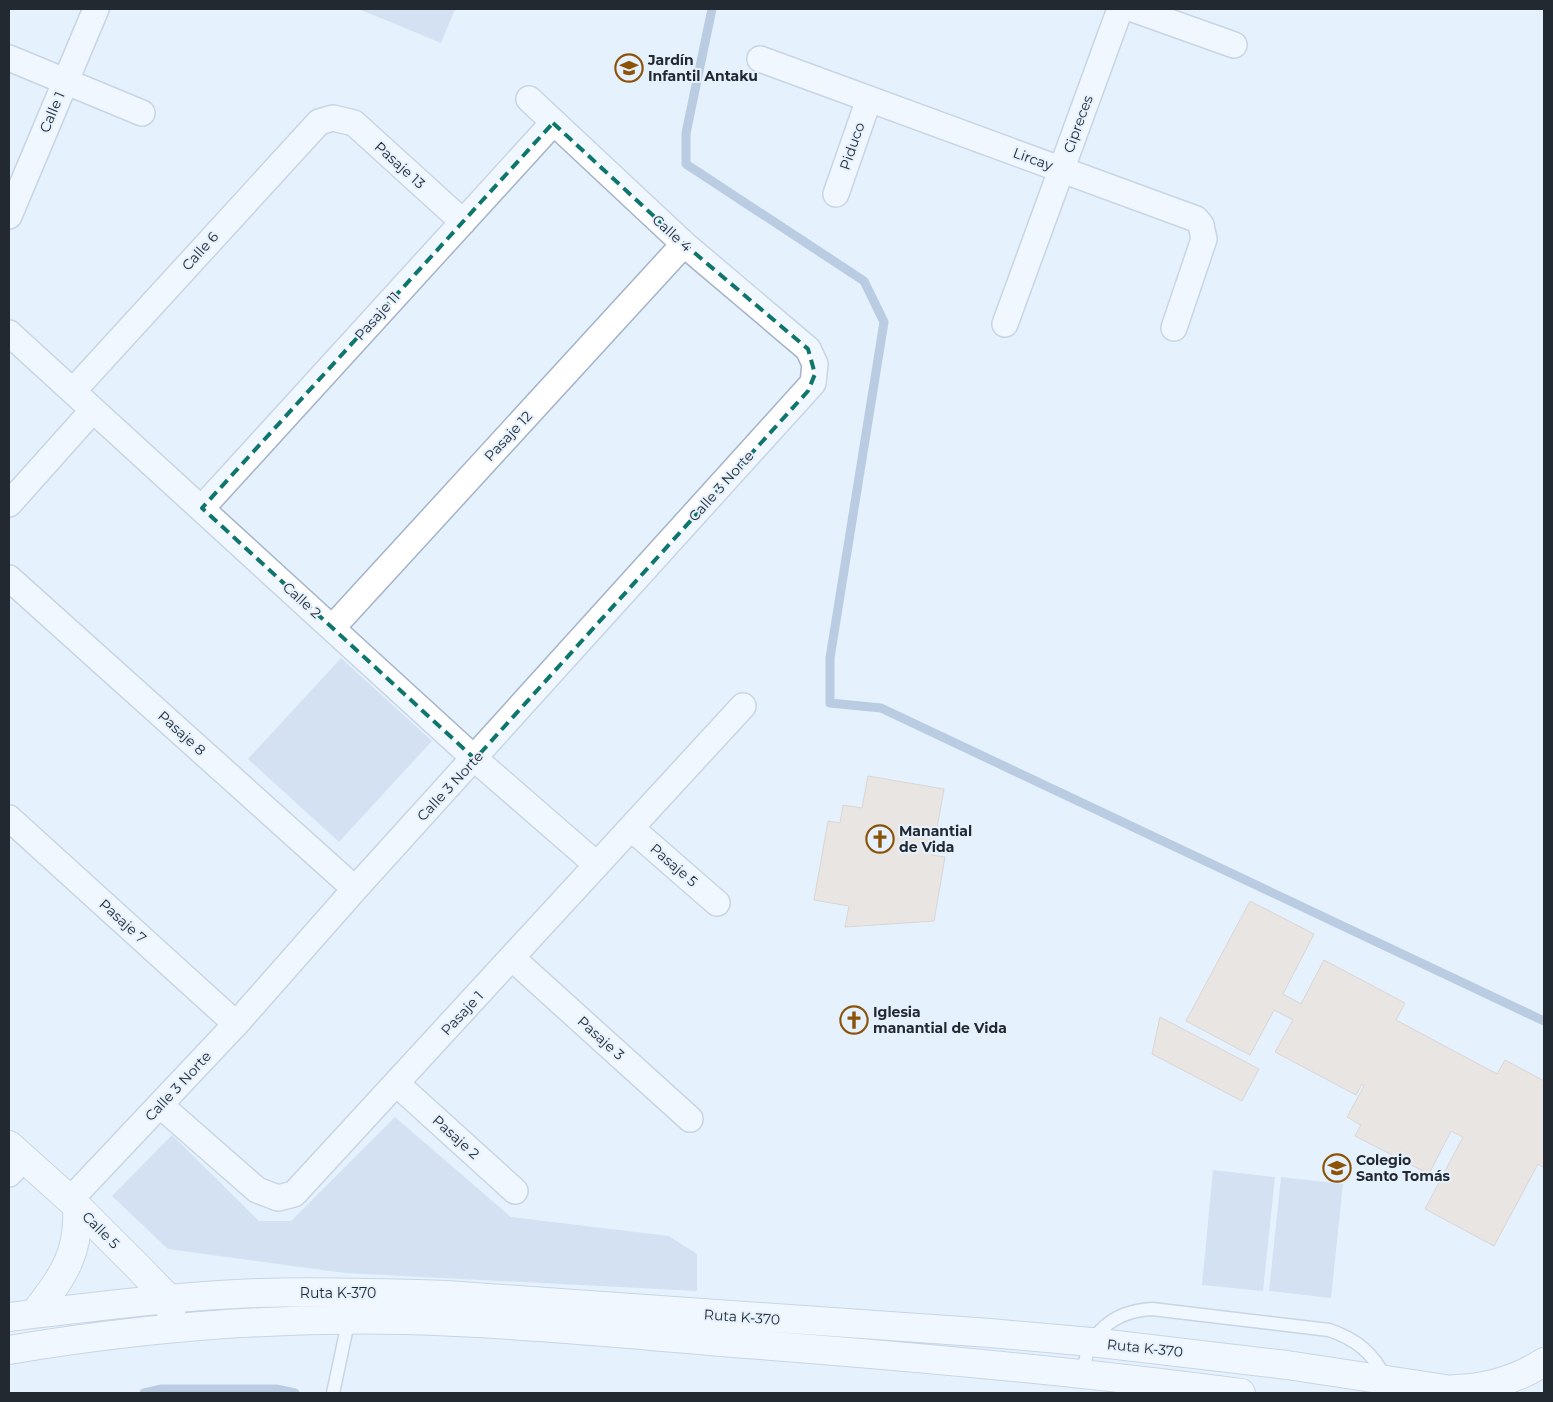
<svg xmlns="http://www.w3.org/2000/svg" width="1553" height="1402" font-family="Montserrat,sans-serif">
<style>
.green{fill:#becfe5}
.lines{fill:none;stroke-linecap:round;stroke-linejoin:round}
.stream{stroke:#869fc0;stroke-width:9}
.building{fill:#edd7c3;stroke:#cab5a2}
.service-casing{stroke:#a3b3c9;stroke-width:15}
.minor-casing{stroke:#a3b3c9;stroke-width:28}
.tertiary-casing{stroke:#a3b3c9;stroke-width:30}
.secondary-casing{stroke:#a3b3c9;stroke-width:30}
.service{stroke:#fff;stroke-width:12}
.minor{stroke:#fff;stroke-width:25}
.tertiary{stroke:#fff;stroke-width:28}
.secondary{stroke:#fff;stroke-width:28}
.marked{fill:none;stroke:#0f766e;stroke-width:4;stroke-dasharray:10 6;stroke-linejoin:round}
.labels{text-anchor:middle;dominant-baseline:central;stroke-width:4;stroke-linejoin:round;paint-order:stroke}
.poi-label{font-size:14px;font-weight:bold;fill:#222931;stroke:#e6f1fe;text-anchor:start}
.street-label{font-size:14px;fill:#222931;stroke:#e6f1fe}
</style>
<rect width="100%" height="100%" fill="#e6f1fe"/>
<path class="green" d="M359 9H455L441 43Z
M341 658 432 741 339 842 248 759Z
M395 1117 511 1217 669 1236 697 1254V1291L345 1273 168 1249 112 1196 172 1135 259 1221H291Z
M1213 1170 1275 1177 1263 1291 1202 1285Z
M1281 1177 1343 1184 1331 1298 1269 1291Z"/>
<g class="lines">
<path class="stream" d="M712 9 686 133V164L864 281 884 322 830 658V703L881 708 1544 1021
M144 1393 162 1389H276L295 1393"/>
</g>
<path class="building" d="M868 776 944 789 932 855 945 857 934 921 845 927 849 906 814 900 828 821 840 823 843 805 862 808Z
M1250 901 1314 934 1283 994 1301 1004 1324 960 1405 1003 1396 1020 1497 1074 1505 1060 1544 1081V1168L1538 1164 1494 1246 1425 1209 1463 1137 1451 1131 1429 1174 1355 1136 1361 1125 1347 1117 1364 1086 1362 1084 1356 1095 1275 1052 1293 1020 1274 1010 1250 1055 1186 1021Z
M1160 1017 1259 1069 1242 1101 1152 1054Z"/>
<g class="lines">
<g class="service-casing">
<path id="service" d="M1084 1375C1084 1335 1113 1311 1152 1309L1329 1330C1356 1339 1373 1353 1386 1379
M333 1393 349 1318"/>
</g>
<g class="minor-casing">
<path id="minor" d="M1133 9 1234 45
M9 58 142 113
M760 59 1196 219 1201 225 1204 239 1174 328
M836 194 869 99
M9 216 96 9
M1005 324 1120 9
M9 333 475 759 597 865
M73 391 319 122 333 118 354 123 463 222
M9 504 93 410
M202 508 553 123
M9 578 355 889
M333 627 684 244
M9 818 236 1024
M631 828 717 903
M512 958 690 1119
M397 1084 515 1191
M160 1105 257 1190 278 1198 294 1194 743 706
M9 1174 24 1158
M70 1200 236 1024 355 889 813 383 815 364 808 349 684 244 529 99"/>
</g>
<g class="tertiary-casing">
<path id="tertiary" d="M9 1145 77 1206 137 1266 169 1299 171 1312
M34 1314C62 1277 80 1255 77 1206
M9 1317C92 1307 175 1296 259 1293 321 1291 384 1293 446 1295L990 1333 1091 1342 1287 1365 1472 1393
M9 1350C139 1328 273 1317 405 1320 511 1323 616 1333 721 1342 895 1355 1068 1370 1241 1393"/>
</g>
<g class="secondary-casing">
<path id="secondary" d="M1455 1389C1488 1388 1516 1380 1544 1362"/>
</g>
<use href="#service" class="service"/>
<use href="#minor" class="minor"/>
<use href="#tertiary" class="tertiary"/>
<use href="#secondary" class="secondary"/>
</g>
<path d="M0 0H1553V1402H0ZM553 123 684 244 808 349 815 374 808 391 475 759 202 508Z" fill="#e6f1fe" fill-opacity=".55" fill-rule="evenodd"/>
<path class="marked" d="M553 123 684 244 808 349 815 374 808 391 475 759 202 508Z"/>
<defs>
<g id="school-ring" transform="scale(1.4375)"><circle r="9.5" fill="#e6f1fe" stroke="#8b5208" stroke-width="1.5"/><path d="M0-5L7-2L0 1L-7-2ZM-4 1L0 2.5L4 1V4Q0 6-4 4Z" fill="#8b5208"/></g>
<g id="church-ring" transform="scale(1.4375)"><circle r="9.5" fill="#e6f1fe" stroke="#8b5208" stroke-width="1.5"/><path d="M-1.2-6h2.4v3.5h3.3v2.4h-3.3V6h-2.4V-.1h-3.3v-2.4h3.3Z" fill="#8b5208"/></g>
</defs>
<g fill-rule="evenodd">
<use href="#school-ring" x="629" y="68"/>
<use href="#church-ring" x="880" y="839"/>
<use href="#church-ring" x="854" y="1020"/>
<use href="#school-ring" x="1337" y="1168"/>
</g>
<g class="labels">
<g class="poi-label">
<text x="648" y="60">Jardín<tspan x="648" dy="16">Infantil Antaku</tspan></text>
<text x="899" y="831">Manantial<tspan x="899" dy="16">de Vida</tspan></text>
<text x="873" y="1012">Iglesia<tspan x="873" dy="16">manantial de Vida</tspan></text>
<text x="1356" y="1160">Colegio<tspan x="1356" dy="16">Santo Tomás</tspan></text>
</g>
<g class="street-label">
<text transform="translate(52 112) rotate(-67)">Calle 1</text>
<text transform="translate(1078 124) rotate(-70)">Cipreces</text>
<text transform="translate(852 146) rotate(-71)">Piduco</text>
<text transform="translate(1033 159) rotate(20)">Lircay</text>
<text transform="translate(400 165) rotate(42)">Pasaje 13</text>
<text transform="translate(672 233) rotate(42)">Calle 4</text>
<text transform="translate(200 251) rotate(-48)">Calle 6</text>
<text transform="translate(377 316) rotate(-48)">Pasaje 11</text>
<text transform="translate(508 436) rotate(-47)">Pasaje 12</text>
<text transform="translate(721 486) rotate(-48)">Calle 3 Norte</text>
<text transform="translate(302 600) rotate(42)">Calle 2</text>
<text transform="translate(182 733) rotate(42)">Pasaje 8</text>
<text transform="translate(450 786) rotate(-47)">Calle 3 Norte</text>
<text transform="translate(674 865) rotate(41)">Pasaje 5</text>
<text transform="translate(123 921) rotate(42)">Pasaje 7</text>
<text transform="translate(462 1013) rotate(-47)">Pasaje 1</text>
<text transform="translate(601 1038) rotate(42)">Pasaje 3</text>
<text transform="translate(178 1086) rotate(-47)">Calle 3 Norte</text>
<text transform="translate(456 1137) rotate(42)">Pasaje 2</text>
<text transform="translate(101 1230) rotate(45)">Calle 5</text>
<text x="338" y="1293">Ruta K-370</text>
<text transform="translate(742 1317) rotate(4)">Ruta K-370</text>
<text transform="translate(1145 1348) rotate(6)">Ruta K-370</text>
</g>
</g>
<rect width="1553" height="1402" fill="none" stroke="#222931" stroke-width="20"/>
</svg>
